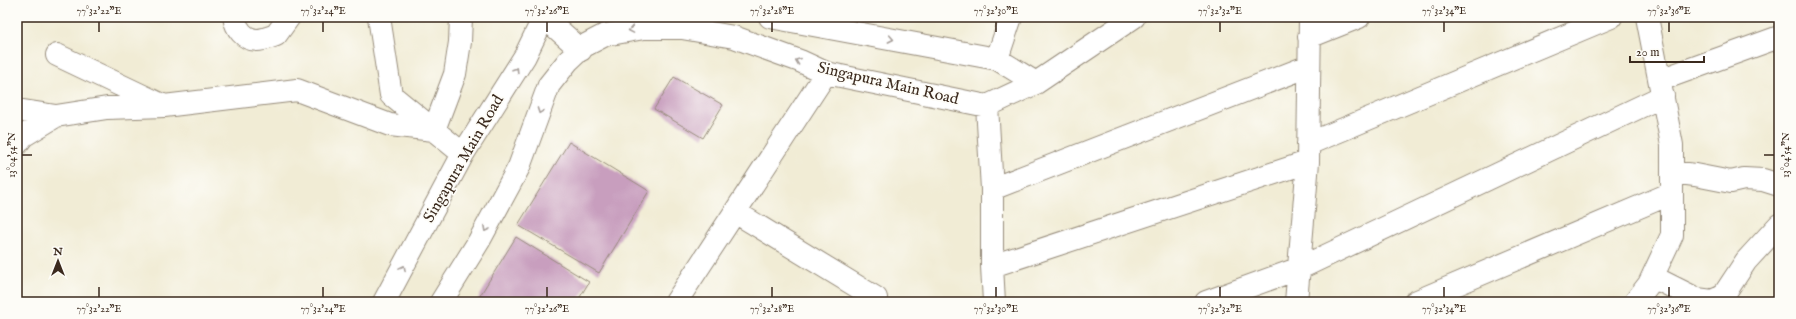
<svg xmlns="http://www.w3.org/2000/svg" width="1796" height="319" font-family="'IM FELL English',serif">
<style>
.building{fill:#c89ebe}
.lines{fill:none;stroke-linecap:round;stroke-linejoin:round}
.minor-casing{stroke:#968b7a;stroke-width:24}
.minor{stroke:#fff;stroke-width:22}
.oneway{stroke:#a79f9a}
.ticks{fill:none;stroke:#3b2a1e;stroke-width:1.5}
.labels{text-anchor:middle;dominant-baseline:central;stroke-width:3.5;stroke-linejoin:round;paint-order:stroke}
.street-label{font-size:16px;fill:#3b2a1e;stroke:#fdfcf7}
.neatline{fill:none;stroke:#3b2a1e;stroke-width:1.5}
.ticks-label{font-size:10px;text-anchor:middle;fill:#3b2a1e}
</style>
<rect width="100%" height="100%" fill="#fdfcf7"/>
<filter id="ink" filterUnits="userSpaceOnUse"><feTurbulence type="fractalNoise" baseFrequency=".025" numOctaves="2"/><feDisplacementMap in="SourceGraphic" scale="8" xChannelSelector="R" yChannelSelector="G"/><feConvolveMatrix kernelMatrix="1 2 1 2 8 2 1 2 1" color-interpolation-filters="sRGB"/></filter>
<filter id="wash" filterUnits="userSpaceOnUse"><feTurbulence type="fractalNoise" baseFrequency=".012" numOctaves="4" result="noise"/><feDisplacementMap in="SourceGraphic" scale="16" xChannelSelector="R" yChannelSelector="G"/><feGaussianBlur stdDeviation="0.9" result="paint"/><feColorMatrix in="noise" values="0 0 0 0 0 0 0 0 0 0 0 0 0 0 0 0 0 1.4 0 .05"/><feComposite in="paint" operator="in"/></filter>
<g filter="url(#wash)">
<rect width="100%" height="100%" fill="#f1ecd5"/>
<g id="blocks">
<path class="building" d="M674 77 723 105 703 138 654 109Z
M569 142 649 191 599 273 518 225Z
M516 237 589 282 577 302H476Z"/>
</g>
</g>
<g filter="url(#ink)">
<use href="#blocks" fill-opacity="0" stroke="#968b7a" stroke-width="1"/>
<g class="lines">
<g class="minor-casing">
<path id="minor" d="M234 17C236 28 244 40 257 40 263 40 270 37 276 35L289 17
M379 17 391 95 463 154
M544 17 581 50
M770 17 997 59 1036 83
M1309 37 1359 17
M997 59 1011 17
M1660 80 1779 37
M164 106 297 90 390 125 434 130 455 74 460 42 461 17
M987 106 992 189V266L994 302
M17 110 56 116 107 108 164 106 57 55
M17 144 23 136 56 116
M1308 144 1611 17
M1672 172 1695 175 1731 182 1744 179 1763 180 1779 185
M992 189 1309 66
M735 212 876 298 873 302
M992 266 1308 162
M1653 277 1697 299 1712 301 1723 296 1746 261 1779 225
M384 302 463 154 525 56 544 17
M441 302 479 241 519 167 549 85 568 61 584 46 605 35 644 28H682L734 37 800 61 826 73 987 106 1036 83 1134 17
M676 302 826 73
M1206 302 1300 268 1663 96
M1296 302 1308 162 1310 17
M1415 302 1672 193
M1635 302 1649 284 1672 235V145L1647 17"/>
</g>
<use href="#minor" class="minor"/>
</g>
<defs><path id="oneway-chevron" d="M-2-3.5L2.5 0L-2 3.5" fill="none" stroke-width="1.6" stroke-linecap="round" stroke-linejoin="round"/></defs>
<g class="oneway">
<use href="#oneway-chevron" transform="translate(631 30) rotate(170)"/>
<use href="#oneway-chevron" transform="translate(891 39) rotate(11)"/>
<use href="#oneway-chevron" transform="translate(798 61) rotate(-159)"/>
<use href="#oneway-chevron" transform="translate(516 70) rotate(-58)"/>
<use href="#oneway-chevron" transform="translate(540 111) rotate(110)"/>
<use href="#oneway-chevron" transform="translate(486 229) rotate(118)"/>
<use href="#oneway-chevron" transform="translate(403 268) rotate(-62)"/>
</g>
</g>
<path class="ticks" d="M99 22V32M323 22V32M547 22V32M772 22V32M996 22V32M1220 22V32M1444 22V32M1669 22V32M22 155H32M1764 155H1774M99 287V297M323 287V297M547 287V297M772 287V297M996 287V297M1220 287V297M1444 287V297M1669 287V297"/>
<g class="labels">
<g class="street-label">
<text transform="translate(888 84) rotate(13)">Singapura Main Road</text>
<text transform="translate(464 159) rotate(-60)">Singapura Main Road</text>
</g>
</g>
<rect width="1796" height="319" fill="none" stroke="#fdfcf7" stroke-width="44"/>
<g transform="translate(58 261)" stroke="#fdfcf7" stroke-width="3" paint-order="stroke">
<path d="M0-3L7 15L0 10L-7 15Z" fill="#3b2a1e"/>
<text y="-6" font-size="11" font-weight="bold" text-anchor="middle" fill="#3b2a1e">N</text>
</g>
<path d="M1630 56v6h74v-6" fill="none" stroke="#3b2a1e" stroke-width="2"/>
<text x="1636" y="56" font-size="12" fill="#3b2a1e" stroke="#fdfcf7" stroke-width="3" paint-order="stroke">20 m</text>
<rect x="22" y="22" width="1752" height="275" class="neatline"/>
<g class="ticks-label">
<text x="99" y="14">77°32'22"E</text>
<text x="323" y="14">77°32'24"E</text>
<text x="547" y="14">77°32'26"E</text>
<text x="772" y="14">77°32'28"E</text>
<text x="996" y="14">77°32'30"E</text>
<text x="1220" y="14">77°32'32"E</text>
<text x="1444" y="14">77°32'34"E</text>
<text x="1669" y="14">77°32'36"E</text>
<text transform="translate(11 155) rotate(-90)" y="4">13°04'54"N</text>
<text transform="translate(1785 155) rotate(-90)" y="4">13°04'54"N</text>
<text x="99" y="312">77°32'22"E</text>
<text x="323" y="312">77°32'24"E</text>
<text x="547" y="312">77°32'26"E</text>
<text x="772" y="312">77°32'28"E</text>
<text x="996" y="312">77°32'30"E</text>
<text x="1220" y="312">77°32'32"E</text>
<text x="1444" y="312">77°32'34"E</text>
<text x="1669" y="312">77°32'36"E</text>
</g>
</svg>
